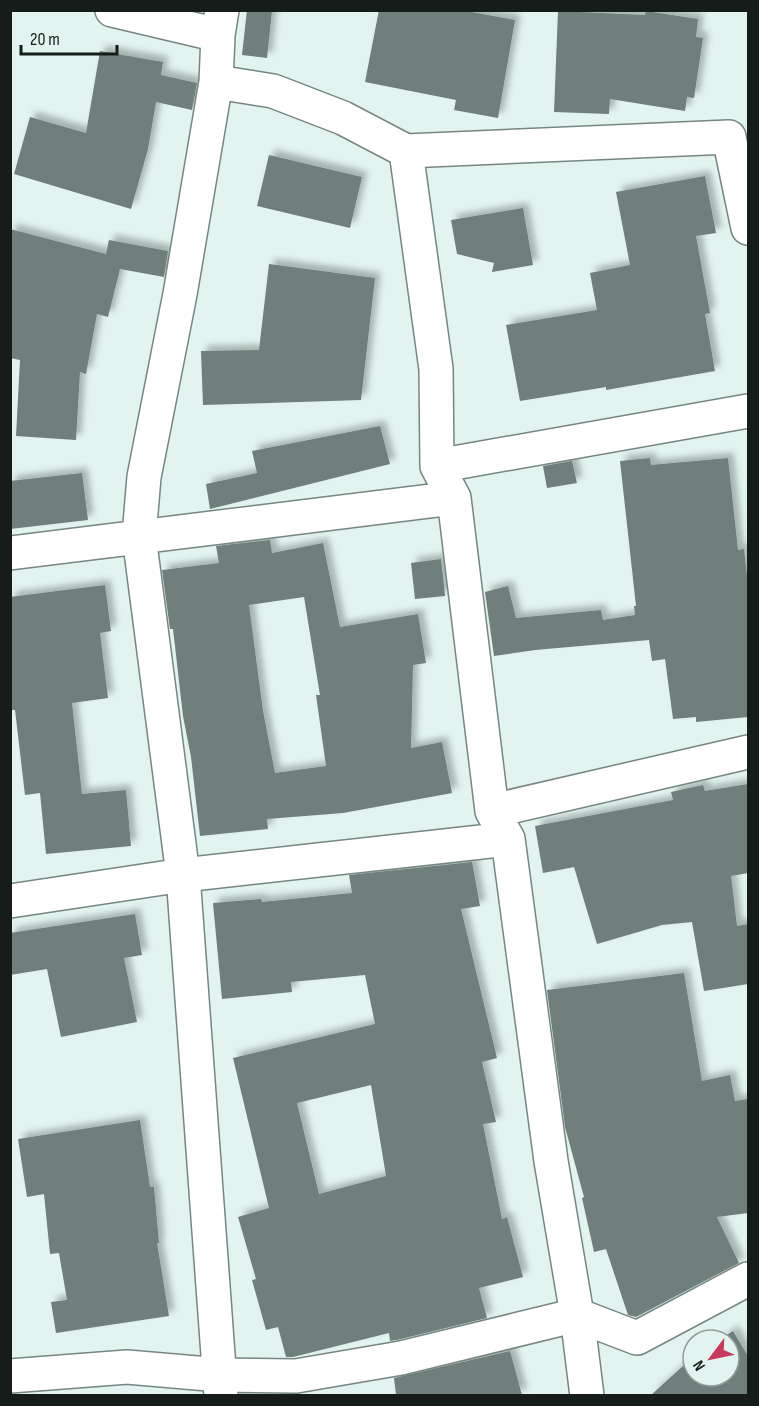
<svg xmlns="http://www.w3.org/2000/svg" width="759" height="1406" font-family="'Sofia Sans Condensed',sans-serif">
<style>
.building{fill:#6f7e7b;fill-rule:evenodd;filter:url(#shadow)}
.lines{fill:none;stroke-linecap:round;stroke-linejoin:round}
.minor-casing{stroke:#768682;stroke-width:36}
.minor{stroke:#fff;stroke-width:33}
</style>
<defs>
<filter id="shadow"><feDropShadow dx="5.5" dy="-5.5" stdDeviation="3" flood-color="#0004"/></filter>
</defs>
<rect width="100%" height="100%" fill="#e3f4f0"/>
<path class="building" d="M247 10H272L267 58 242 55Z
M379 10H461L515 20 498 118 454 110 456 100 365 82Z
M558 11 645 15 646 11 698 19 696 37 703 38 694 98 687 97 685 111 610 99 609 114 554 112Z
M100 51 163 62 161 75 197 83 192 110 156 102 148 149 131 209 14 174 30 117 86 133Z
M269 155 362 177 350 228 257 206Z
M705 176 716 233 696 236 710 313 705 314 715 371 606 390V387L520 401 506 325 597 310 590 273 630 265 616 192Z
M523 208 533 265 492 272 494 263 457 254 451 220Z
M10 229 106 254 109 240 168 251 164 277 120 269 108 317 97 314 86 374 80 372 76 440 16 436 20 360 10 358Z
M269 264 375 278 361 400 203 405 201 351 259 350Z
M380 426 390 464 210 509 206 484 257 473 252 451Z
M650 458 651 465 728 458 738 550 744 549 748 585V717L696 722V717L673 719 665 659 652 661 649 640 535 650 494 656 485 592 508 586 516 618 601 610 603 620 635 615 634 606H636L620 461Z
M572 461 577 483 547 488 543 466Z
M82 473 88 520 10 529V481Z
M270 540 272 553 323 543 340 627 418 614 426 663 413 665 411 748 442 742 452 793 343 813 267 819 268 829 200 836 191 757 183 716 173 629H170L162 570 219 563 216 546ZM304 597 320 695H316L326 766 275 773 263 711 249 605Z
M441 559 445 596 415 599 411 563Z
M105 585 111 631 100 633 108 698 72 703 82 794 126 790 131 846 46 854 40 793 25 795 15 710H10V597Z
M748 784V873L731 876 737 926 748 924V984L704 991 692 922 662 925 597 944 574 867 543 873 535 826 673 800 671 792 703 785 705 791Z
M472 862 480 906 461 909 497 1058 482 1062 496 1122 483 1124 502 1219 507 1217 523 1277 479 1288 487 1318 397 1340 390 1341 389 1333 293 1357H286L278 1327 266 1330 252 1280 256 1279 238 1217 269 1208 233 1058 375 1024 365 975 291 982 292 992 222 999 213 903 261 899 262 902 352 893 349 875ZM371 1085 386 1176 319 1194 297 1103Z
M135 914 142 955 124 958 137 1022 61 1037 47 969 10 975V933Z
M684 973 702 1081 730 1075 735 1101 748 1099V1213L717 1217 739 1263 636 1317 628 1315 606 1249 594 1252 582 1198 584 1197 565 1127 547 990Z
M140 1120 150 1187H154L159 1243H157L169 1316 56 1333 51 1302 67 1300 59 1253 50 1254 44 1194 27 1197 18 1139Z
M733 1331 748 1356V1395H651L693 1357V1376H729V1340H719Z
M510 1351 522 1395H396L394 1378Z"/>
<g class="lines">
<g class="minor-casing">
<path id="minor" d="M112 10 218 35
M216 82 273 91 343 118 406 151 729 137 748 228
M406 151 436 369 437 466 454 498 492 811 508 839 551 1161 577 1315 587 1396
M437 466 748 411
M10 553 454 498
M492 811 748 752
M10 901 183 875 508 839
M10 1376 127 1367 220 1375 296 1376 401 1358 577 1315 637 1338 748 1279
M221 1396 183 875 139 536 144 477 180 294 216 82 218 35 222 10"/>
</g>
<use href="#minor" class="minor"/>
</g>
<rect width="759" height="1406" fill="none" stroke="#161c1a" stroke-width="24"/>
<g transform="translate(711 1358) rotate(238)"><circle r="28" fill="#e3f4f0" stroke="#919e9a" stroke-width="1.5"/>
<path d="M0-4.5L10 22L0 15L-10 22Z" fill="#c9395c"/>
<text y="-9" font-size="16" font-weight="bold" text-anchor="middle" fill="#161c1a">N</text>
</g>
<path d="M21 45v9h96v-9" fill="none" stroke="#161c1a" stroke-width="3"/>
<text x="30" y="45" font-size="18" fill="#161c1a" stroke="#e3f4f0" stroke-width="4.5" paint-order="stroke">20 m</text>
</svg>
